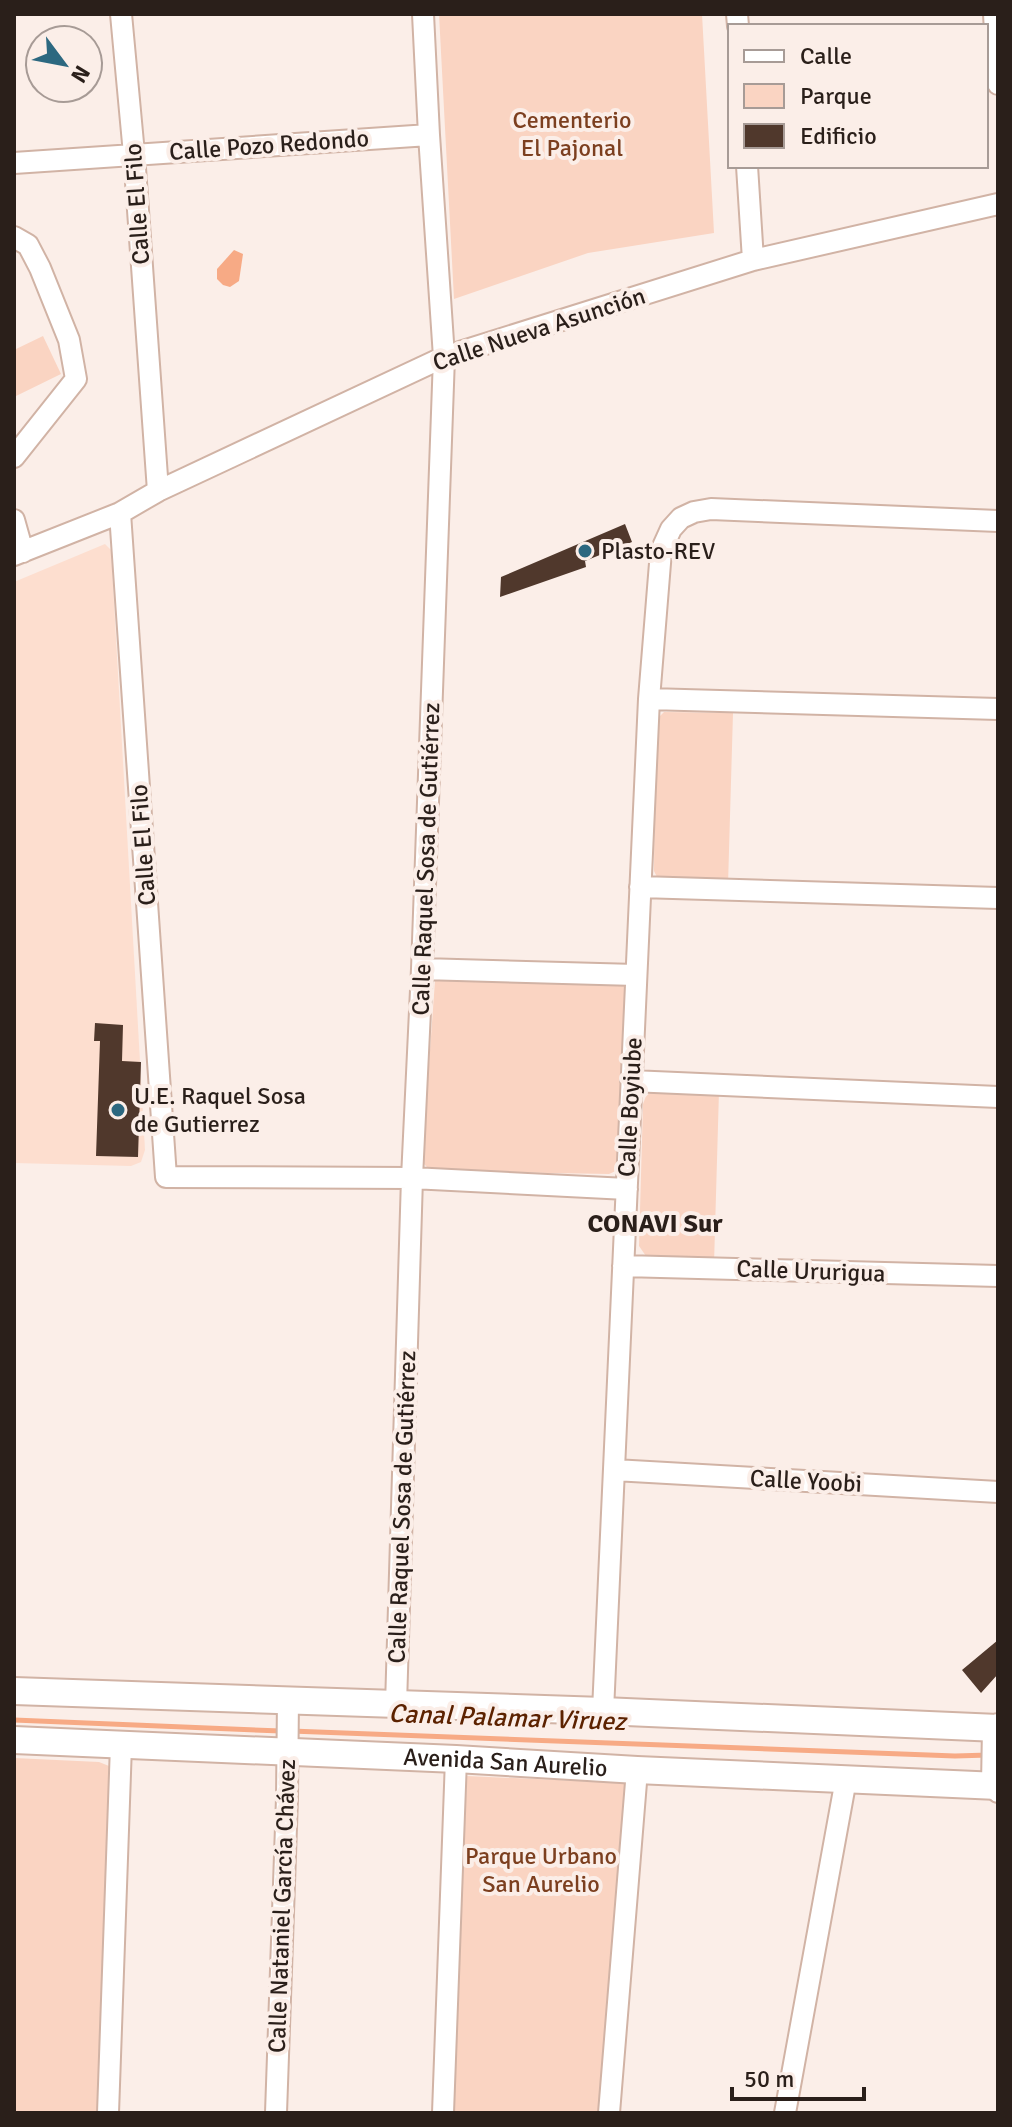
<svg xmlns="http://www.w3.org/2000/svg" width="1012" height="2127" font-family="Signika,sans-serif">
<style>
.built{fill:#fddecf}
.green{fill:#fad4c2}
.water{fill:#f7aa85}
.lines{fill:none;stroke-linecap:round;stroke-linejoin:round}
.stream{stroke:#f7aa85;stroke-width:5}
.building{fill:#50382c}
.minor-casing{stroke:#d1b3a5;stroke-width:24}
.major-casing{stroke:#d1b3a5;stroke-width:30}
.minor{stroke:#fff;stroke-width:20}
.major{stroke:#fff;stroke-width:26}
.poi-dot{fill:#2c6880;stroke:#fbeee8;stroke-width:3}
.labels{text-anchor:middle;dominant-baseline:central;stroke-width:8;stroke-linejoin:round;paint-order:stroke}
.park-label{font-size:24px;fill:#7c3f1f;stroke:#fbeee8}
.street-label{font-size:24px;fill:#2a1f1a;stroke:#fbeee8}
.poi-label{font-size:24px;fill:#2a1f1a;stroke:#fbeee8;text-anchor:start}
.neighbourhood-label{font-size:26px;font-weight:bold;fill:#2a1f1a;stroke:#fbeee8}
.water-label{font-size:26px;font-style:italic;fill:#5c2200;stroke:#fbeee8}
</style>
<rect width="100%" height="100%" fill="#fbeee8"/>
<path class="built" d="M105 544 111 550 145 1150 141 1162 131 1166 14 1163V582Z"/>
<path class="green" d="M439 14H702L714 233 588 253 454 299Z
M43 336 61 374 14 397V350Z
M664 712 733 713 728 885 665 882 657 877 654 871 655 726 659 717Z
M441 975 618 981 627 986 620 1169 609 1174 435 1171 428 1168 422 1162 435 981Z
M655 1089 719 1091 714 1264 648 1259 639 1246 643 1104 646 1096Z
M14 1758 99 1762 109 1766 113 1776 99 2113H14Z
M467 1776 627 1783 599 2113H452Z"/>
<path class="water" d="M234 250 243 254 239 281 230 287 223 285 217 279V269Z"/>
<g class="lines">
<path class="stream" d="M14 1720 281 1731
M291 1731 955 1756 989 1755"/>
</g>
<path class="building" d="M625 524 632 542 585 561 586 567 500 597 501 577Z
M95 1023 123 1025 122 1061 141 1062 138 1157 96 1156 100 1041H94Z
M998 1640V1674L981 1693 962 1670Z"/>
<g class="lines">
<g class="minor-casing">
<path id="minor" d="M121 14 134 154 158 491
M737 14 738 26
M994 14 998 84
M14 163 429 135
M747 166 753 260
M14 237 28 245 40 268 69 340 76 379 14 457
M120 513 166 1177 412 1178 627 1189
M14 520 23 552
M14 555 120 513 158 491 444 357 753 260 998 204
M649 699 998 709
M640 887 998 898
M422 969 636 975
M631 1081 998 1097
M623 1266 998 1276
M614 1470 998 1492
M396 1705 412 1178 422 969 444 357 429 135 423 14
M603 1711 649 699 661 551 671 529 681 518 694 512 711 509 998 521
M998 1724 993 1728 992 1785 998 1792
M108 2113 121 1745
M276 2113 287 1798 288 1699
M443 2113 456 1759
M609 2113 637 1770
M785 2113 846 1779"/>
</g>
<g class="major-casing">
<g id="major">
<path d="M14 1691 603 1711 998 1728"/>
<path id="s1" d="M14 1740 456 1759 637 1770 998 1786"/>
</g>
</g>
<use href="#minor" class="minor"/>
<use href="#major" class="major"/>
</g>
<g class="poi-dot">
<circle cx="585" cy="551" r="8"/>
<circle cx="118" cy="1110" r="8"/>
</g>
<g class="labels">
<g class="park-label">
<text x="572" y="120">Cementerio<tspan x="572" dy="28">El Pajonal</tspan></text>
<text x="541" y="1856">Parque Urbano<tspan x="541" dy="28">San Aurelio</tspan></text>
</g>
<g class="street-label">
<text transform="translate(269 145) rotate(-4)">Calle Pozo Redondo</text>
<text transform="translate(137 204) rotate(-94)">Calle El Filo</text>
<text transform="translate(539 329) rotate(-18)">Calle Nueva Asunción</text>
<text transform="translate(143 845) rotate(-94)">Calle El Filo</text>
<text transform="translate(426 859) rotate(-88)">Calle Raquel Sosa de Gutiérrez</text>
<text transform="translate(630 1107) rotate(-87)">Calle Boyiube</text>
<text transform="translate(811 1271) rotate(2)">Calle Ururigua</text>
<text transform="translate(806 1481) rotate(3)">Calle Yoobi</text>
<text transform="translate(402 1507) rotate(-88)">Calle Raquel Sosa de Gutiérrez</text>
<text stroke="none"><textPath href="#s1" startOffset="492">Avenida San Aurelio</textPath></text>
<text transform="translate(282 1906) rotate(-88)">Calle Nataniel García Chávez</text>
</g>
<g class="poi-label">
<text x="601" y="551">Plasto-REV</text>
<text x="134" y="1096">U.E. Raquel Sosa<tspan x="134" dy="28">de Gutierrez</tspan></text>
</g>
<g class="neighbourhood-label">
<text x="655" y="1224">CONAVI Sur</text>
</g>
<g class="water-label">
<text transform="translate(507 1718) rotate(2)">Canal Palamar Viruez</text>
</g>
</g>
<rect width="1012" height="2127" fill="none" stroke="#2a1f1a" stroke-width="32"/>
<rect x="728" y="24" width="260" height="144" fill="#fbeee8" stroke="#a79b96" stroke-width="2"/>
<rect x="744" y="50" width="40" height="12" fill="#ffffff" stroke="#a79b96" stroke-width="2"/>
<text x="800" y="64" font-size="24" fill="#2a1f1a">Calle</text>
<rect x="744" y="84" width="40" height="24" fill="#fad4c2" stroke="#a79b96" stroke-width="2"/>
<text x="800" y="104" font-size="24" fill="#2a1f1a">Parque</text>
<rect x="744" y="124" width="40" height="24" fill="#50382c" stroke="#a79b96" stroke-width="2"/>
<text x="800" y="144" font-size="24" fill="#2a1f1a">Edificio</text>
<g transform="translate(64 64) rotate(122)"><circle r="38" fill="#fbeee8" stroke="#a79b96" stroke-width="2"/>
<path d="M0-6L14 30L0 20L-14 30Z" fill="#2c6880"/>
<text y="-12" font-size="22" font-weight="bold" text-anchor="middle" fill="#2a1f1a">N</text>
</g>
<path d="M732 2087v12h132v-12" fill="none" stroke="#2a1f1a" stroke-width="4"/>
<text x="744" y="2087" font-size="24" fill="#2a1f1a" stroke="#fbeee8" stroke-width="6" paint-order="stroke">50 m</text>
</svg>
